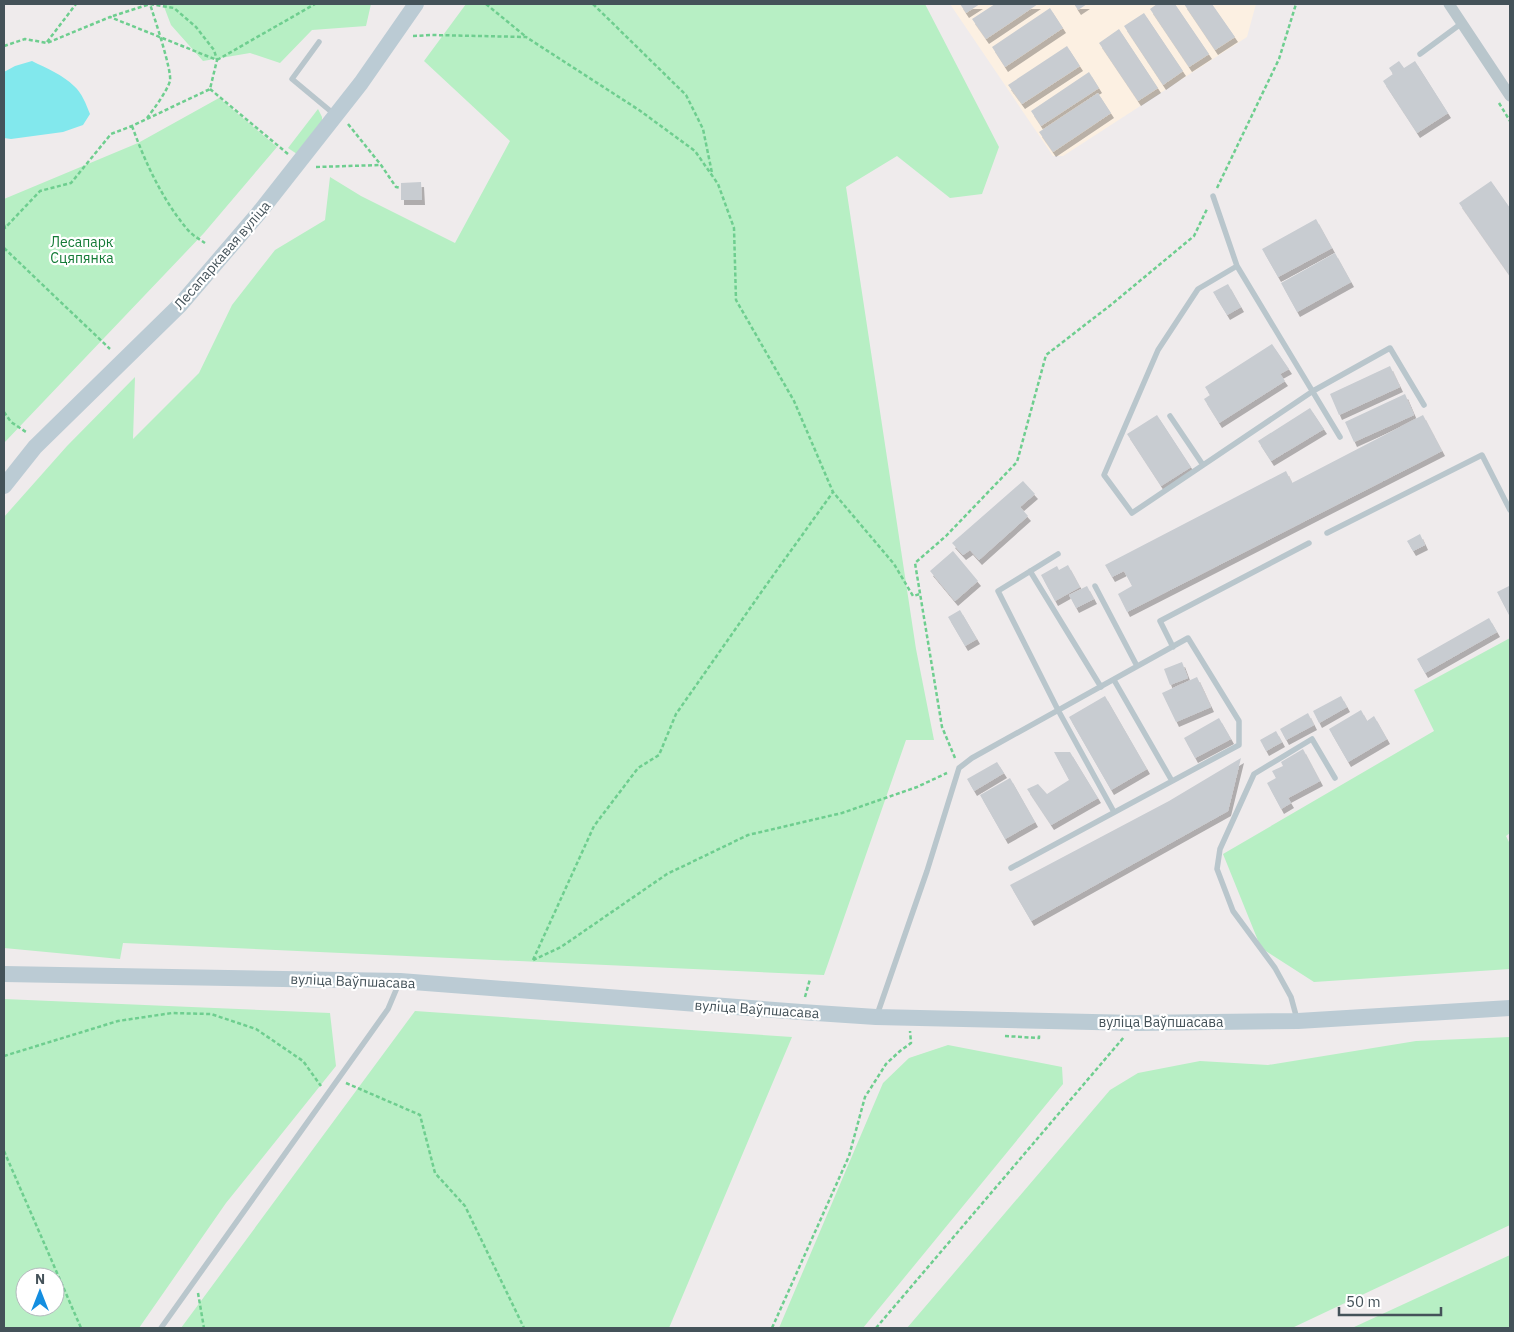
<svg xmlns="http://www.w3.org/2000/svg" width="1514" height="1332" font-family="'IBM Plex Sans',sans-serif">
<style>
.commercial{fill:#fcf0e2}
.green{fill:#b7efc4;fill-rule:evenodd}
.water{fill:#82e8ed}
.building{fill:#c8ccd1;filter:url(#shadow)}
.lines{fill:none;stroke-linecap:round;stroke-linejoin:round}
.path{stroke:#6ece8f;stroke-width:2.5;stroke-dasharray:4 2.5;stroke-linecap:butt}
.lane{stroke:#b9c6cc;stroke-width:5.5}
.street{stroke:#b9c6cc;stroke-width:11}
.secondary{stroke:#bbcbd4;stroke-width:16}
.labels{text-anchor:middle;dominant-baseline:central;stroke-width:4.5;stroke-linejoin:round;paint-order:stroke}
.park-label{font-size:14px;fill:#147b37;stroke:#fff}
.street-label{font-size:14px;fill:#445259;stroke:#fff}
</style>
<defs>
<filter id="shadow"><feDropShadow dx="3" dy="5" stdDeviation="0" flood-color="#0004"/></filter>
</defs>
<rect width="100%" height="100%" fill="#efebec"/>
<path class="commercial" d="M950 4H1256L1247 37 1063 156H1053Z"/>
<path class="green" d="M163 4H371L366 26 312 30 280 63 250 53 203 61 171 25Z
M466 4H925L999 147 982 194 950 198 897 156 846 187 916 649 934 740H906L824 975 123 943 120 959 4 948V517L67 446 135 377 133 439 199 373 232 305 275 250 325 220 330 177 361 196 455 243 510 141 424 61Z
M219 98 277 147 204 233 4 443V199L138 143Z
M318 109 322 117V122L297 154 288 148Z
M1510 638V833L1506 836 1510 844V969L1314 982 1261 948 1223 854 1434 731 1414 690Z
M4 999 330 1013 336 1066 226 1203 139 1328H4ZM25 1277H55V1307H25Z
M415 1011 792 1037 669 1328H181Z
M1510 1037V1225L1292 1328H907L1110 1090 1138 1073 1200 1061 1268 1065 1416 1041Z
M948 1045 1062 1067 1063 1084 863 1328H779L883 1083 909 1058Z
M1510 1255V1328H1352Z"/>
<path class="water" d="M32 61C46 68 63 75 74 86 82 93 86 104 90 114L83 125 63 132 11 139 4 138V72L15 66Z"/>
<path class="building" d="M960 4H980L966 13Z
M995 4H1038L986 39 972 19Z
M1074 4H1087L1078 10Z
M1157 4H1175L1209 54 1189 67 1150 9Z
M1184 4H1212L1235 37 1215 50Z
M1050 8 1063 28 1005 67 992 47Z
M1144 13 1183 71 1163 85 1124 26Z
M1119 29 1158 88 1138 101 1099 43Z
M1067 46 1080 66 1022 104 1008 85Z
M1399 61 1404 68 1415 61 1448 113 1417 133 1383 81 1393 74 1389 68Z
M1089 72 1099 88 1041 126 1031 111Z
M1098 93 1111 113 1053 152 1039 132Z
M1491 181 1510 208V276L1459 203Z
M421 182 422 200H401V183Z
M1316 219 1332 248 1278 277 1262 249Z
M1335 253 1351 282 1297 312 1281 283Z
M1228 284 1241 307 1227 315 1213 292Z
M1272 344 1289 369 1280 374 1285 381 1219 423 1204 399 1210 395 1205 387Z
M1390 366 1400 387 1339 415 1330 394Z
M1405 394 1414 415 1354 442 1345 422Z
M1310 408 1324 429 1271 461 1258 441Z
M1157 415 1191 467 1161 486 1127 434Z
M1423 415 1442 451 1127 612 1118 594 1132 586 1124 571 1112 577 1105 565 1286 471 1292 483Z
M1023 481 1035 494 1020 507 1028 516 979 560 970 550 963 555 952 543Z
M1420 534 1425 545 1413 551 1407 541Z
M953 551 978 581 955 601 930 571Z
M1068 565 1080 587 1055 601 1041 575 1057 566 1059 570Z
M1087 586 1094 599 1076 608 1069 595Z
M1509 586 1510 589V617L1497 592Z
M960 610 977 639 965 646 948 617Z
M1489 618 1497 632 1425 673 1417 659Z
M1182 662 1188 678 1170 685 1164 669Z
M1197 677 1211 707 1176 722 1162 693Z
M1105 696 1147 769 1111 790 1069 717Z
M1341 696 1347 707 1319 723 1313 711Z
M1361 710 1367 721 1374 716 1387 739 1348 762 1329 729Z
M1308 713 1314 725 1286 740 1280 729Z
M1219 718 1231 739 1195 758 1184 738Z
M1276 731 1282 742 1266 751 1260 740Z
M1303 749 1320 781 1288 798 1291 803 1281 809 1267 783 1276 778 1272 771 1283 766 1281 762Z
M1054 752H1070L1098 798 1051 825 1027 789 1038 784 1047 794 1069 780Z
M1241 758 1228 811 1031 921 1010 885 1169 801Z
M997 762 1004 773 974 791 967 779Z
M1010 778 1035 822 1005 839 980 795Z"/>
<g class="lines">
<path class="path" d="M486 4 525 36
M593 4 686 95 703 129 712 173
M413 36 432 35 526 37 639 110 695 151 718 184 734 228 736 300 794 401 833 492 894 564 913 596 920 594
M47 42 76 4
M4 46 25 39 47 43 110 17 217 60
M217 60 315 4
M210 89 288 154
M1499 103 1510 121
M147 118C154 109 167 91 170 81 172 70 154 17 150 4
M348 124 381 165 396 187 401 188
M132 126C145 162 162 199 187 229 192 235 199 239 205 243
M316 167 380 165
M1217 188 1279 59 1296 4
M4 225 5 228 40 191 71 183 111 134 132 126 210 89 217 60 214 50 196 27 174 8 150 4 110 17
M4 248 110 349
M4 412 11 422 26 432
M955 758 942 727 915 563 946 536 1017 462 1046 355 1112 304 1194 236 1207 209
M533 960 561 947 667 874 748 835 842 813 917 787 947 773
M533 960 594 826 638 768 659 755 676 714 767 584 833 492
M805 997 810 979
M1005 1036 1039 1038V1035
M4 1056 118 1021 172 1013 211 1014 256 1029 303 1061 321 1086
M346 1083 420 1115 435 1173 465 1206 524 1328
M4 1151 81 1328
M198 1293 204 1328
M772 1328 849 1156 865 1097 886 1064 900 1051 911 1043 910 1031
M876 1328 1124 1037"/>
<path class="lane" d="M319 42 292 79 334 114
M1420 54 1462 23
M1213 196 1237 266 1340 437
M1237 266 1198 289 1158 350 1104 475 1132 513 1313 391 1390 348 1424 405
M1170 416 1203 465
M1327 533 1482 455 1510 510
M1058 554 998 591 1058 710 1114 812
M1030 571 1101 687
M1095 586 1137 666
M1173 647 1160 621 1309 543
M1114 680 1172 781
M877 1015 927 871 959 768 972 758 1188 638 1239 721V745L1011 868
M1297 1019 1291 997 1275 968 1233 911 1217 869 1220 849 1254 774 1312 739 1335 778
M161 1328 388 1009 399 983"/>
<path class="street" d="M1449 4 1510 96"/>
<path class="secondary" d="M4 486 35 447 180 305 258 214 361 83 416 4
M4 974 400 981 801 1012 876 1017 1136 1023 1298 1021 1510 1008"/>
</g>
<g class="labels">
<g class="park-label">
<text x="82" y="242">Лесапарк<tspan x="82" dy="16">Сцяпянка</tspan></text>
</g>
<g class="street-label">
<text transform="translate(222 255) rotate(-49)">Лесапаркавая вуліца</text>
<text transform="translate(353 981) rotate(2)">вуліца Ваўпшасава</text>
<text transform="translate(757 1009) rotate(4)">вуліца Ваўпшасава</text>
<text x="1161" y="1022">вуліца Ваўпшасава</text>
</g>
</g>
<rect width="1514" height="1332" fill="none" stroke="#445259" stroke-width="10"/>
<g transform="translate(40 1292)"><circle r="24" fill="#ffffff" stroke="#b4babd"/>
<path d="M0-4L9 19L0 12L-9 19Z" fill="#148ee0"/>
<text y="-8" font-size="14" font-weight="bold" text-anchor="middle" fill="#445259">N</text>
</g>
<path d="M1339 1307v8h102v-8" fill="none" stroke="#445259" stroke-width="2.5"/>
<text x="1346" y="1307" font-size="15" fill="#445259" stroke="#ffffff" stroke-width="4" paint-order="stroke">50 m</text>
</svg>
